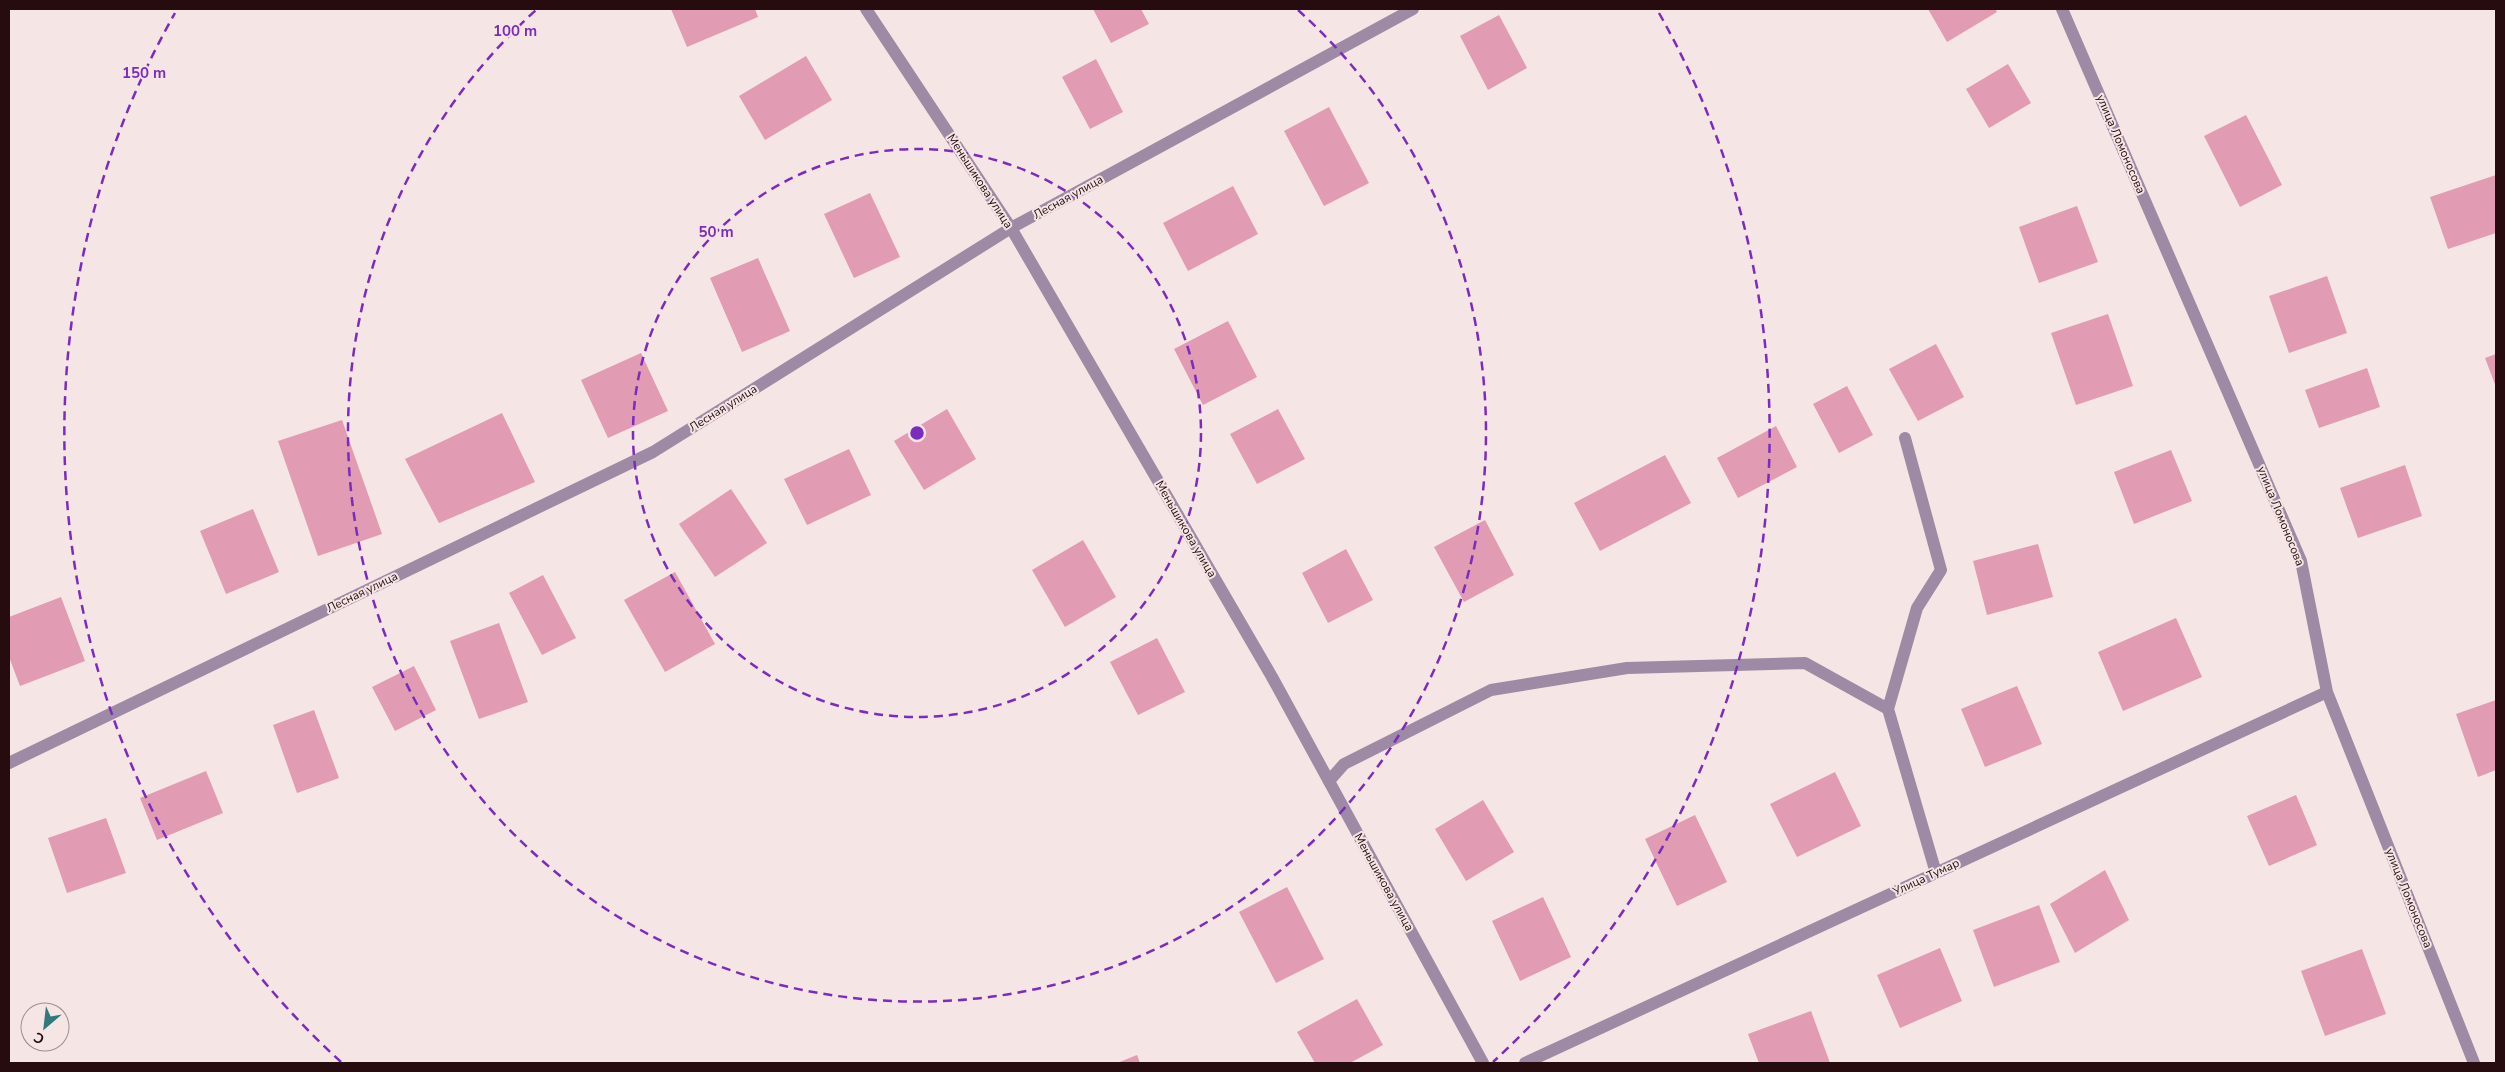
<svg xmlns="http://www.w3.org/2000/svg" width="2505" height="1072" font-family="'Nunito Sans',sans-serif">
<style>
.building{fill:#e19bb2}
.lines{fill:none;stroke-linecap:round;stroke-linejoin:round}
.service{stroke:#9e8aa4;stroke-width:12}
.minor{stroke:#9e8aa4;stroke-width:12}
.ring{fill:none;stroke:#7b2cbf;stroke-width:2.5;stroke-dasharray:9 6}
.labels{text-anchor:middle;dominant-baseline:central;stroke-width:4;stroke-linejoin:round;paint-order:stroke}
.street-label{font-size:12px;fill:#260c0e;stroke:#f5e5e5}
.centre{fill:#7b2cbf;stroke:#f5e5e5;stroke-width:2.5}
.ring-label{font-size:15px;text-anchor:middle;font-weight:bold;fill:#7b2cbf;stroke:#f5e5e5;stroke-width:4;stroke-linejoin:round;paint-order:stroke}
</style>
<rect width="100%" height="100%" fill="#f5e5e5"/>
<path class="building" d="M671 9H755L758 17 687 47Z
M1093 9H1141L1149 24 1111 43Z
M1928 9H1995L1997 12 1947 42Z
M1499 15 1527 68 1488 90 1460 36Z
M806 56 832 100 765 140 739 96Z
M1096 59 1123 112 1090 129 1062 77Z
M2008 64 2031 103 1989 128 1966 89Z
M1329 107 1369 183 1324 206 1284 131Z
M2246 115 2282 185 2240 207 2204 136Z
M2496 175V233L2448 249 2430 197Z
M1233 186 1258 234 1188 271 1163 223Z
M870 193 900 257 854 278 824 214Z
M2077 206 2098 262 2039 283 2019 227Z
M758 258 790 331 742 352 710 278Z
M2327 276 2347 333 2289 353 2269 296Z
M2108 314 2133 386 2076 405 2051 333Z
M1228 321 1257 377 1203 405 1174 349Z
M1936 344 1964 397 1918 421 1889 369Z
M641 353 668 411 608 438 581 380Z
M2496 354V387L2485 358Z
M2367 368 2380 407 2319 428 2305 390Z
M1847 386 1873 435 1839 453 1813 404Z
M947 409 976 459 924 490 894 441Z
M1278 409 1305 459 1257 484 1230 434Z
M502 413 535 482 439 523 405 459Z
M342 420 382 534 318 556 278 441Z
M1776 426 1797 467 1738 498 1717 458Z
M849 449 871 495 807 525 784 479Z
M2171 450 2192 501 2134 524 2114 472Z
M1665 455 1691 503 1600 551 1574 503Z
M2405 465 2422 516 2358 538 2340 488Z
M731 489 767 543 715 577 679 524Z
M253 509 279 572 226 594 200 531Z
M1485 520 1514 575 1464 602 1434 547Z
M1083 540 1116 597 1065 627 1032 570Z
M2038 544 2053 597 1987 615 1973 561Z
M1346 549 1373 600 1328 623 1302 573Z
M675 572 715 644 665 672 624 600Z
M543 575 576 638 542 655 509 593Z
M61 597 85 661 20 686 9 657V617Z
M2176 618 2202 677 2123 711 2098 652Z
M499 623 528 702 479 719 450 641Z
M1157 638 1185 692 1138 715 1110 662Z
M414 666 436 710 395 731 372 687Z
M2017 686 2042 744 1985 767 1961 709Z
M2496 700V770L2478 777 2456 714Z
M314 710 339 778 297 793 273 725Z
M206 771 223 813 157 840 140 798Z
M1835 772 1861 826 1797 857 1770 804Z
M2296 795 2317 845 2269 866 2247 816Z
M1483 800 1514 852 1466 881 1435 829Z
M1695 815 1727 882 1677 906 1645 839Z
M106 818 126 873 67 893 48 838Z
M2105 870 2129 920 2075 953 2050 904Z
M1287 887 1324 959 1276 983 1239 912Z
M1543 897 1571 957 1520 981 1492 921Z
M2039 905 2060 962 1994 987 1973 930Z
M1940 948 1962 1001 1900 1028 1877 975Z
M2362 949 2386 1014 2325 1036 2301 971Z
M1357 999 1383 1045 1350 1063H1315L1297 1032Z
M1811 1011 1830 1063H1759L1748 1034Z
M1137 1055 1140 1063H1117Z"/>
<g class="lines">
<path class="service" d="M1888 709 1917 608 1941 570 1905 438
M1329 781 1344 764 1491 690 1627 668 1805 663 1888 709 1936 873"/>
<path class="minor" d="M866 9 1011 228 1272 677 1483 1063
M2062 9 2301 561 2327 692 2474 1063
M9 763 653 452 1011 228 1413 9
M1525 1063 2327 692"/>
</g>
<g class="ring">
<circle cx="917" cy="433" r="284"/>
<path d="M1298 10A569 569 0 1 1 536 10"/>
<path d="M341 1062A853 853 0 0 1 175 13M1659 13A853 853 0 0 1 1493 1062"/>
</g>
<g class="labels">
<g class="street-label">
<text transform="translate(2121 144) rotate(67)">улица Ломоносова</text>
<text transform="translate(980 181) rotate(57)">Меньшикова улица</text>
<text transform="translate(1068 197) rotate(-29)">Лесная улица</text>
<text transform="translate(723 408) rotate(-32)">Лесная улица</text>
<text transform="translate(2281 516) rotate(68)">улица Ломоносова</text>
<text transform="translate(1186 529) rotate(60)">Меньшикова улица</text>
<text transform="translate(362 592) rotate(-26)">Лесная улица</text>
<text transform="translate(1926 877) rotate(-25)">Улица Тумар</text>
<text transform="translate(1384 882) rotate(61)">Меньшикова улица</text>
<text transform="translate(2409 898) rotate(68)">улица Ломоносова</text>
</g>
</g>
<circle cx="917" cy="433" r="8" class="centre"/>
<g class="ring-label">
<text x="515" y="36">100 m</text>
<text x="144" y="78">150 m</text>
<text x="716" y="237">50 m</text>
</g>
<rect width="2505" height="1072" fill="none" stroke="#260c0e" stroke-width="20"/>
<g transform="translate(45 1027) rotate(208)"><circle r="24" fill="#f5e5e5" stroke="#a28e8f"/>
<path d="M0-4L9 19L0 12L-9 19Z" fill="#307a7b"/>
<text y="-8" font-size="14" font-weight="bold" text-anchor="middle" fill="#260c0e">С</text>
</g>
</svg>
